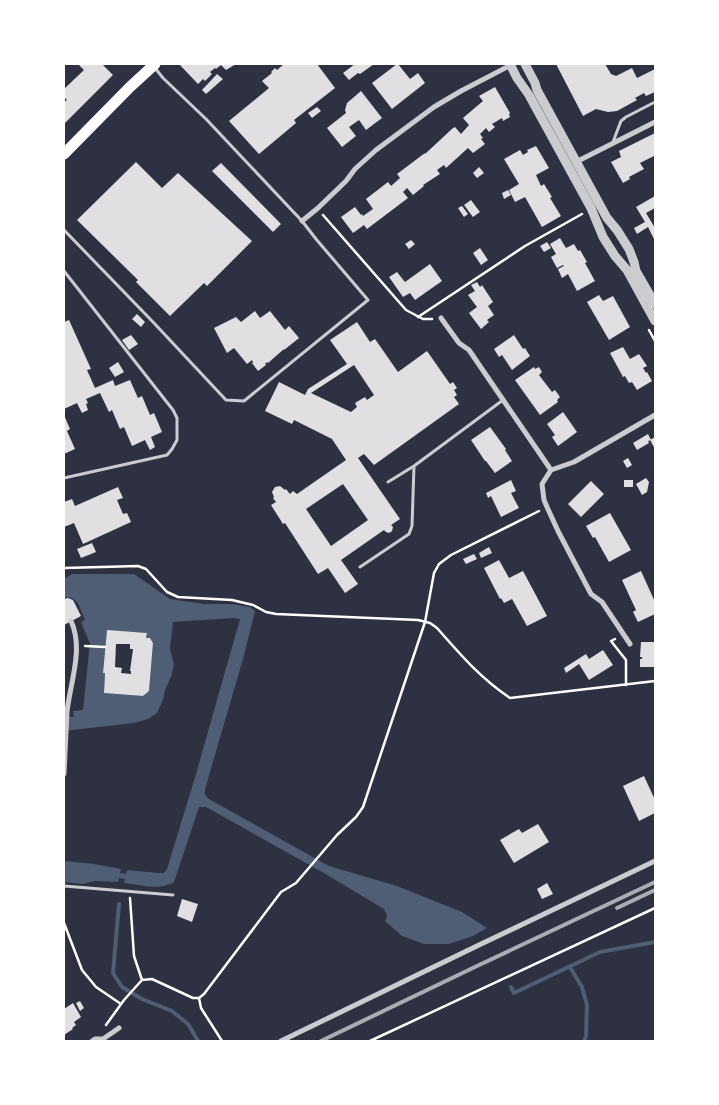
<svg xmlns="http://www.w3.org/2000/svg" width="719" height="1105" font-family="'Fira Sans Condensed',sans-serif">
<style>
.water{fill:#4f5d75;fill-rule:evenodd}
.lines{fill:none;stroke-linecap:round;stroke-linejoin:round}
.stream{stroke:#4f5d75;stroke-width:4}
.building{fill:#e0e0e3;fill-rule:evenodd}
.path{stroke:#fff;stroke-width:2.5}
.service{stroke:#caccd0;stroke-width:3}
.minor{stroke:#caccd0;stroke-width:5}
.tertiary{stroke:#caccd0;stroke-width:9}
.primary{stroke:#fff;stroke-width:11}
.rail{stroke:#abadb3;stroke-width:4}
</style>
<rect width="100%" height="100%" fill="#2d3142"/>
<path class="water" d="M72 574H134L170 599 204 604H231L250 607 255 611 243 659 205 789V795L209 799 329 866 397 886 462 912 487 928 473 936 449 944H424L402 936 385 921 387 915 384 909 322 872 206 807H199L174 882C160 891 140 885 124 883L125 879 119 878 118 882 95 881 82 884 64 882 65 861 94 864 121 869 120 873 126 874 127 870 158 873H164L167 869 196 774 240 619 233 618 173 622 170 649 174 665 171 677 165 690 163 700 157 713 148 719 134 723 64 731V716L74 717 73 711 83 710 89 652 90 644 81 622 85 620C80 609 78 595 64 598V579ZM107 631 147 633 146 638H150L153 643 149 691 143 696 104 693 105 673H103Z"/>
<g class="lines">
<path class="stream" d="M119 904 113 973 122 987 142 999 172 1011 188 1024 198 1041
M570 967 582 987 587 1005 586 1036 584 1041
M511 987 514 993 600 952 655 942"/>
</g>
<path class="building" d="M78 64H102L113 75 64 124V102L67 100 64 97V89L84 70Z
M179 64H236L226 70 221 65 216 69 215 68 210 72 212 74 205 81 203 79 198 84Z
M284 64H317L335 88 294 120 296 123 259 154 229 121 269 88 262 81 272 73 271 72 275 68 277 70Z
M355 64H374L360 74 358 73 349 80 343 73Z
M397 64H398L410 79 418 73 425 83 392 109 372 83Z
M556 64H605L611 74 616 76 632 68 637 78 655 69V92L646 96 644 93 635 98 637 100 617 111 608 112 596 109 583 116Z
M217 74 223 79 206 94 202 90Z
M495 87 510 113 509 114 510 117 503 121 502 118 492 124 495 127 489 132 486 128 480 134 483 138 481 139 485 144 473 153 468 148 446 168 444 165 437 170 440 174 423 185 424 186 413 195 407 188 403 192 408 198 367 229 364 225 353 233 341 217 355 207 361 215 362 214 363 216 373 209 366 199 388 182 391 186 400 178 397 174 425 153V154L453 128 455 127 461 134 469 125 463 118 483 101 479 96Z
M361 91 382 118 366 130 359 120 349 127 356 136 342 147 327 128 346 113 345 110 347 103Z
M317 107 321 111 312 118 308 113Z
M655 133V154L654 155V156L640 163 644 169 629 177 630 179 623 183 611 162 621 157 619 151Z
M536 146 549 168 536 175 541 186 544 184 552 197 550 198 561 216 542 227 525 197 515 202 509 190 519 184 504 159 520 150 523 155 528 152 527 150Z
M136 162 162 188 178 173 252 241 207 286 204 283 170 316 136 282 138 280 77 220Z
M221 163 281 224 273 232 212 171Z
M479 167 484 173 477 178 473 173Z
M508 190 511 195 504 199 502 193Z
M655 196V208L646 213 655 228V241L648 227 637 234 634 228 645 222 636 207Z
M471 200 480 212 473 217 464 205Z
M462 206 468 214 464 217 458 208Z
M560 238 566 248 574 244 578 251 580 250 587 262 585 263 595 281 577 291 568 274 562 278 558 269 564 266 563 265 557 268 551 257 556 254 550 244Z
M411 240 415 244 409 249 405 244Z
M547 242 551 248 544 252 540 246Z
M480 248 488 260 481 265 473 253Z
M430 264 442 281 415 300 410 293 403 297 389 277 397 272 405 282Z
M477 282 480 287 482 285 493 302 488 306 494 315 487 320 489 322 481 329 469 313 477 307 468 295 475 291 471 285Z
M599 295 603 301 613 296 630 327 609 340 587 302Z
M255 311 260 318 270 311 285 330 289 326 299 338 284 350V349L268 363 267 362 265 364 266 365 258 371 252 363 253 362 252 360 247 364 234 348 227 353 214 328 236 317 241 322Z
M137 314 145 322 141 327 132 319Z
M69 320 91 369 87 370 95 388 113 380 115 386 130 380 138 398 142 396 150 415 154 413 162 432 151 437 155 447 150 450 145 440 132 446 124 427 120 429 112 410 109 412 100 393 86 399 88 403 86 404 88 410 82 413 77 403 64 409V322Z
M357 322 370 342 375 339 398 372 427 351 450 384 453 382 457 388 454 390 457 395 454 397 459 404 374 465 364 454 358 458 400 519 391 525 393 527 392 531 389 533 386 532 384 530 341 560 358 584 345 593 328 568 318 574 285 523 283 524 271 505 276 502 273 498 274 497 272 492 275 487 280 486 285 490 286 489 290 494 293 491 297 494 346 460 332 439 294 420 292 424 265 411 279 382 305 395 308 389 347 364 330 340ZM354 365 374 395 367 400 365 397 355 403 357 407 351 412 311 393ZM343 484 368 520 331 546 306 509Z
M131 335 138 344 129 350 122 340Z
M514 335 523 349 525 348 530 356 512 370 502 355 499 357 494 349Z
M623 347 630 359 639 354 647 366 643 368 646 373 647 372 652 381 637 390 632 382 629 383 625 376 623 377 610 353Z
M118 362 124 372 115 377 109 368Z
M534 367 535 369 539 367 542 372 539 375 552 392 555 390 560 397 557 400 558 402 540 415 515 380Z
M563 412 577 432 558 446 552 437 555 435 547 424Z
M64 415 70 429 67 431 75 449 64 454Z
M490 427 506 449 505 450 512 461 495 473 486 461H485L471 440Z
M648 434 651 440 648 441 649 443 637 450 633 443Z
M655 437V449L650 440Z
M628 458 632 465 627 468 623 461Z
M646 478 649 482 647 492 642 495 636 484Z
M511 480 516 491 511 493 519 508 501 517 491 496 488 498 486 493Z
M624 480H633V487H624Z
M591 481 604 494 581 517 568 504Z
M118 487 123 498 117 500 123 514 127 513 131 522 83 544 74 523 64 527V502L72 499 75 506Z
M610 513 631 550 609 562 595 537 593 538 586 526Z
M92 543 96 552 81 558 77 549Z
M489 547 492 553 481 558 479 553Z
M474 554 477 559 466 564 463 559Z
M499 560 509 578 523 571 547 616 527 626 512 599 504 603 501 598 500 599 484 568Z
M641 571 655 602V614L638 622 633 612 636 610 622 580Z
M68 598 73 600 81 616 64 625V599Z
M107 630 147 633 146 638H150L153 643 149 691 143 696 104 693 105 673H103ZM116 644H130V649H133L130 671H131V674L121 673 122 668 115 667Z
M641 642H655V667H640V659H642V657H640Z
M603 650 613 665 589 680 579 664 566 673 564 668 586 654 589 659Z
M644 776 655 800V813L639 821 623 786Z
M538 824 549 842 514 863 500 840 519 829 522 833Z
M547 883 553 894 542 899 537 889Z
M182 899 198 904 192 922 177 916Z
M80 1001 84 1008 80 1011 76 1003Z
M73 1003 81 1017 74 1022 76 1025 72 1028 73 1029 64 1035V1009Z"/>
<g class="lines">
<path class="path" d="M323 215 406 310 423 319H432
M418 317 525 246 582 214
M649 330 655 341
M64 568 138 566 146 569 167 592 178 597 232 600 253 605 266 612 276 614 418 620 430 623 437 628C460 654 480 678 510 698L655 681
M615 639 611 641 626 660V685
M85 646 105 647
M130 898 134 956 142 980
M64 923 82 970 96 987 121 1004
M199 998 201 1008 222 1041
M106 1025 124 1000 142 980 152 979 193 998H199L204 994 281 892 296 883 337 835 356 817 363 807 425 622 434 573 439 564 451 555 539 511
M370 1041 655 908"/>
<path class="service" d="M613 142 621 121 626 117 655 102
M64 230 153 322 226 400 244 401 368 300 316 239 302 221 206 119 163 78 155 68
M64 271 173 410 177 418V440L172 449 167 455 64 478
M388 482 414 466
M360 567 409 534 412 526 414 466 503 400
M64 886 173 895"/>
<path class="minor" d="M576 162 655 122
M302 221 318 208 346 181 355 169 376 150 434 107 461 91 513 64
M441 318 459 343 469 350 551 470
M630 644 602 602 591 594 558 531 547 507 544 500 542 484 551 470 574 462 655 415
M64 774C65 753 66 733 67 712 70 683 84 649 71 621
M92 1041 95 1039H103L119 1028
M281 1041 479 945 655 861"/>
<path class="tertiary" d="M510 64 517 78 529 95 591 208 603 237 615 256 627 270 655 321
M525 64 535 83 537 90 607 218 617 230 629 249 634 262 636 271 655 304"/>
<path class="primary" d="M64 154 130 87 155 64"/>
<path class="rail" d="M617 908 655 890
M321 1041 477 966 655 882"/>
</g>
<rect width="719" height="1105" fill="none" stroke="#ffffff" stroke-width="130"/>
</svg>
